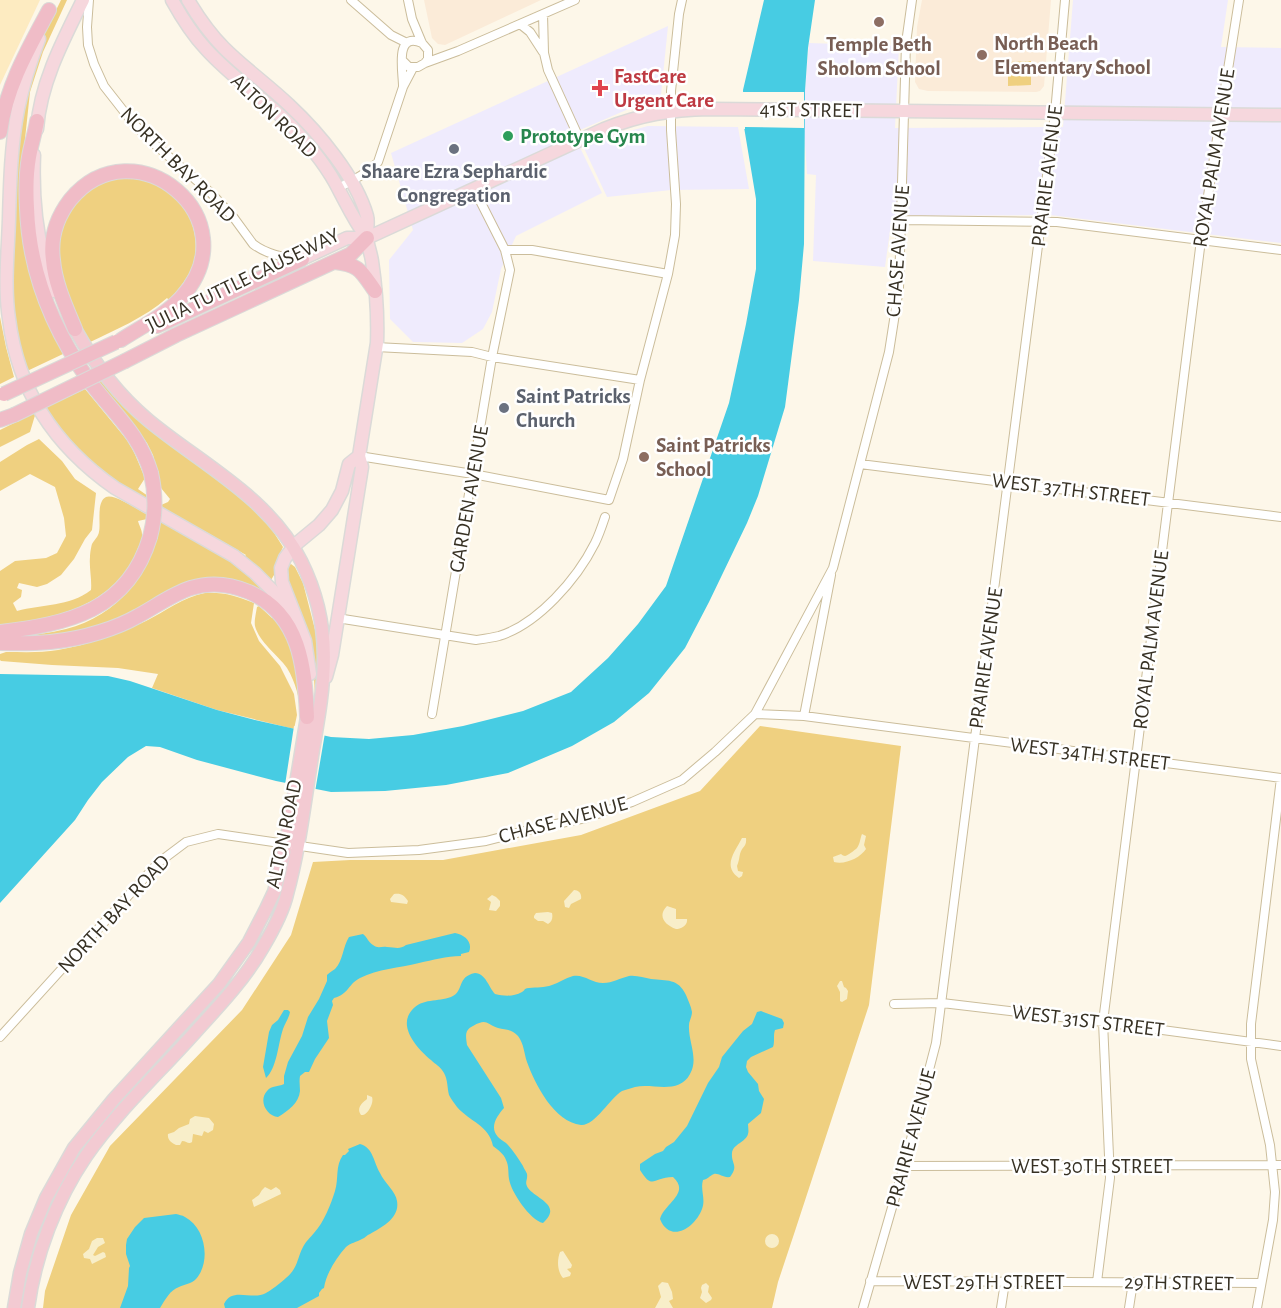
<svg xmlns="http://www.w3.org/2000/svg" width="1281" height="1308" font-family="'Alegreya Sans',sans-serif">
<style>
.commercial{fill:#efebfd}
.built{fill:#fdebc1}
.education{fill:#fbebd8}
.green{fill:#efd080}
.sand{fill:#f8eec9}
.water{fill:#47cce3}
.pier{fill:#fdf7e9}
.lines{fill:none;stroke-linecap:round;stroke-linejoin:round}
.minor-casing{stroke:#cbbd9b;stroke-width:10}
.primary-casing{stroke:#dbdad8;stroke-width:15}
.trunk-casing{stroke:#dbdad8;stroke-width:15}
.motorway-casing{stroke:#dbdad8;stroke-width:16}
.minor{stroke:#fff;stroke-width:8}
.primary{stroke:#f6d7dd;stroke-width:12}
.trunk{stroke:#f3cad2;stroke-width:12}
.motorway{stroke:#f0bcc7;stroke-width:14}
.motorway-bridge-casing{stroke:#dbdad8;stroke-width:16;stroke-linecap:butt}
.motorway-bridge{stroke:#f0bcc7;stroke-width:14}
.education-dot{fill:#8d6e63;stroke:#fff;stroke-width:2}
.health-dot{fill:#e0444e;stroke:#fff;stroke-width:2}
.leisure-dot{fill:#2e9e5b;stroke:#fff;stroke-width:2}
.worship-dot{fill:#6b7280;stroke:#fff;stroke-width:2}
.labels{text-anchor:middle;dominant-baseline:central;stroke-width:5;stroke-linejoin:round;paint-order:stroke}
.education-label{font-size:21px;font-weight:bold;fill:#785e54;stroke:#fff;text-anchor:start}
.health-label{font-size:21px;font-weight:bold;fill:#be3a42;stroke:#fff;text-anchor:start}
.street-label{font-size:21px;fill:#373124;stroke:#fff}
.leisure-label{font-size:21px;font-weight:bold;fill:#27864d;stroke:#fff;text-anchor:start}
.worship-label{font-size:21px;font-weight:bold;fill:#5b616d;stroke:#fff}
</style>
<rect width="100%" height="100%" fill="#fdf7e9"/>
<path class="commercial" d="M1073 0H1228L1221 47 1281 48V243L1050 215 892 216 885 267 813 261 816 175 807 174 804 128 805 91 809 43 899 46 895 128 1063 127Z
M668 26 661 95 573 133 602 193 516 236 501 269 492 312 483 329 462 343 413 342 390 319 389 260 413 230 391 153Z
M648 126 738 127 749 189 671 190 607 197 582 144Z"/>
<path class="built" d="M0 0H40L0 85Z"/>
<path class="education" d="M424 0H541L445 45 438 44 432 38Z
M922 0H1051L1044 86 1040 91 1036 92 928 91 919 89 915 82 917 27Z"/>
<path class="green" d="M61 0H67L43 52 30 92 23 158 48 322 63 354 25 372 11 316 16 131 40 43Z
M1031 61V85L1008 86V62Z
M124 177C131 178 140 178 147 180 182 190 202 227 194 261 190 276 179 289 169 300L167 298C144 318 115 330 88 343L76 320 58 267V238L71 207 95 184Z
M0 317 6 347 14 377 0 384Z
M102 380 264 517 283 547 278 558 274 575 271 580 245 556 246 555 206 532 161 509V505L168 502 170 499 161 488 153 455 147 443 128 418 98 382Z
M85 389 127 440 134 452 145 478 138 489 148 496V502L88 464 42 409Z
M36 412 30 432 0 447V430Z
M39 439 62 461 75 479 96 493 92 530 85 539 74 559 61 575 47 584 37 587 19 583 17 588 22 590 21 597 13 603 17 611C42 604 69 607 91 590 92 579 89 568 90 557 90 554 91 547 92 544 95 539 98 537 99 532 101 523 96 502 106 497 114 493 140 511 148 515L147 519 138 521C139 525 142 530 142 534 143 539 140 544 138 548 127 580 98 602 66 612V616L0 628V571L15 561 46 558 57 553 66 536 64 518 55 487 30 474 0 491V462L27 445Z
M160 519 213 545 270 594 267 597 223 582 146 608 72 636 16 637C33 635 50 633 66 629 118 616 153 572 160 519Z
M291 564 295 567 303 583 319 645 317 696 315 695 314 678 284 576 288 566Z
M205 593C224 592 236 596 254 603L251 623 259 641 280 666 294 694 297 715 294 729 217 710 152 688 158 674 118 668 52 665 1 661 0 660V654L6 652C23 652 41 653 58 650 88 645 118 634 146 621 166 611 183 597 205 593Z
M259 606 272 618 277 616 298 662 301 714C299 697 296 683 287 668 278 655 259 642 255 626 254 621 256 613 257 607Z
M760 726 901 746 869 1005 795 1231 778 1282 772 1308H43L45 1291 71 1215 110 1146 242 1010 291 935 313 862 350 860H443L581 835 700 791Z"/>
<path class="sand" d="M862 834 866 836 864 845 866 849C860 858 845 865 834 862L833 857 841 854C842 855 844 856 845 856 847 856 855 850 857 848 860 844 860 839 862 834Z
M742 838H746C747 847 742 846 740 854 739 859 739 861 737 866L738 871 743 872 742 876 739 878C722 866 735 852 742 838Z
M574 890C579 890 582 894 581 899L571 904 569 908 565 907 564 901Z
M394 894C401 893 404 895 408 901L407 904 391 902 390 899Z
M492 895 496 897 500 901V906L496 911 489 910 491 902 487 899Z
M667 906 676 909V919H687C688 925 681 929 676 929 665 925 657 916 667 906Z
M548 912 552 913C553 918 552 922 548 924L543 921H538L534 918V916L536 913Z
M840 981H842L844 987 846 988 848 991 847 999 842 1002 840 1001V992L837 986Z
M367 1095 372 1097C374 1102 369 1113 363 1115H361C356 1108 362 1103 367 1099Z
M195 1116 209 1118 214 1124 213 1130 208 1133 204 1131 202 1136 193 1134 192 1142C188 1145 187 1141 182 1141L180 1145H176C172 1143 167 1140 168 1134L174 1132 179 1128 189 1124 190 1119Z
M265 1187 271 1190 276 1187 280 1190 281 1194 254 1207 252 1200 259 1195 262 1190Z
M765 1241a7 7 0 1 1 14 0a7 7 0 1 1-14 0Z
M97 1238H103L105 1243 98 1247 93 1255 95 1256 103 1252 105 1253 106 1257 92 1264 90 1259 84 1258 83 1254 89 1249 92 1241Z
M563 1251 572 1265 571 1268 567 1269 571 1273 570 1276 563 1278C557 1271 557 1260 560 1252Z
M662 1282 668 1283 672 1292 673 1299 669 1301 673 1308H655L661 1297 658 1286Z
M706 1283 709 1286 708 1292 712 1298 711 1300 706 1303 700 1298 702 1292 701 1288 702 1285Z"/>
<path class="water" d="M764 0H815L808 48 805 91 804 244 799 300 785 407 758 496 747 523 709 602 685 648 649 693 614 722 572 746 508 773 446 785 385 791 331 792 276 781 197 760 160 747 146 746 128 757 102 782 88 800 75 820 0 903V674L108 676 130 681 217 710 255 720 331 737 369 739 413 735 463 726 523 711 571 692 608 658 638 624 666 586 729 403 746 324 756 269V199L744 127 743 90Z
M455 933C465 935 473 942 469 952L461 954V956C446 956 433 960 419 963 399 968 378 969 360 978 348 984 349 994 334 998L332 1001 333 1005 327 1021 329 1038 315 1059 309 1072H305L300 1076C299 1082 300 1086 300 1091 299 1103 288 1111 278 1117 267 1116 258 1101 267 1091 272 1085 278 1087 284 1084V1076L288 1062 302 1036 308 1017 319 999 327 981V975C329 973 332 971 335 969 343 961 343 946 349 937L363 934C368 938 368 942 373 945 378 949 381 946 387 947 395 947 399 950 406 945Z
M475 973C486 974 488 986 495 994 504 996 513 997 522 992 527 989 522 989 529 988 537 987 544 988 552 985 559 983 565 978 573 976 584 974 592 983 603 983 613 983 620 978 629 976 637 975 644 978 651 979 667 981 678 978 686 995 688 1000 691 1006 692 1012 692 1017 689 1021 689 1025 688 1041 699 1059 690 1074 679 1095 653 1083 635 1087 631 1088 626 1090 622 1091 610 1098 595 1126 581 1125 554 1122 535 1084 527 1062 524 1053 524 1044 518 1036 512 1029 506 1030 498 1028 486 1024 487 1018 473 1026 464 1030 466 1037 467 1045L501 1098 504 1108C497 1116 489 1127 498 1137 500 1139 503 1141 506 1143 512 1149 518 1158 523 1166 523 1167 527 1173 527 1174 528 1180 524 1182 528 1188 536 1199 563 1205 543 1223 530 1220 511 1192 509 1179 508 1172 509 1166 506 1160 504 1154 498 1150 493 1146 489 1125 470 1122 457 1107 455 1104 451 1099 449 1095 447 1088 448 1080 444 1073 441 1067 435 1064 431 1060 418 1049 397 1027 412 1010 422 998 438 1002 451 997 465 991 456 977 475 973Z
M284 1010H288L290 1012C289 1018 285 1023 283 1029 278 1044 277 1068 266 1078L263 1067 269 1032 272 1025 278 1020Z
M761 1011 782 1019 784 1023 783 1028 775 1030C773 1035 775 1041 773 1047L751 1057 747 1061 746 1067 748 1072 758 1084 759 1091 764 1099 761 1113 748 1124C748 1127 749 1131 748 1134 746 1142 733 1144 732 1153 731 1164 739 1165 730 1177 723 1178 719 1173 714 1174 709 1176 708 1179 703 1180 700 1190 706 1199 702 1209 695 1228 670 1244 660 1219 664 1204 691 1193 673 1177 653 1177 653 1191 640 1170V1164L655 1154 663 1151 666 1147 674 1142 687 1126 708 1083 719 1067 722 1057 743 1031 752 1024 757 1012Z
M360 1144C373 1147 374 1163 380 1173 384 1182 396 1192 397 1201 400 1218 382 1227 370 1234 367 1235 365 1238 362 1239 357 1242 350 1243 346 1247 336 1258 326 1274 324 1288L322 1289 319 1293V1296L297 1308H225L224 1304C232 1286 252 1301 266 1293 272 1290 287 1278 291 1273 298 1265 298 1256 303 1247 306 1241 310 1238 314 1233 324 1222 331 1204 335 1191 339 1178 335 1166 343 1155H345L349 1151 348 1149Z
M176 1214C179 1215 182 1215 185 1217 206 1228 211 1262 196 1279 191 1284 185 1284 179 1287 170 1290 165 1300 160 1308H120L128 1286 129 1268 130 1266 126 1254V1245L127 1239 135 1227 144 1218Z"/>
<path class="pier" d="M740 90H743V92H804V128L745 127V129H742Z
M294 726 325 733 315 792 285 785Z"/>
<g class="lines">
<g class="minor-casing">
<path id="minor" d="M89 0 87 27 88 45 94 64 104 86 133 123 152 142 211 193 234 218 253 244C266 254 282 257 298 259
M351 0 391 35 407 43
M408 0 412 19 422 43 428 50V59L425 63
M543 14 544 53 548 70 580 140
M520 24 530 32 543 52
M402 60 409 67H418L425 63 458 51 575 0
M403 86C403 71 394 31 422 43
M338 188C353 181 367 173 378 162L403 87 413 68
M474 189 505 250H532L668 274
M902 220 1057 222 1281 250
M376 347 472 352 492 357 640 380
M359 456 473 474 609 500 623 459 640 380 668 274 675 235 676 204 671 130V91L679 14 682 0
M860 464 1281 517
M337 618 476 640C483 639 491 638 499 636 538 624 577 579 595 543 599 535 602 526 605 517
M432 714 492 357 510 270 505 250
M755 714 804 716 1281 778
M804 716 831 575
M894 1004 942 1003 1103 1022 1281 1046
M0 1037 158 863 186 842 218 834 348 853 419 850 486 841 536 828 586 818 632 802 682 780 715 752 755 714 833 568 889 352 899 288 906 43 912 0
M904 1166 1281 1165
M870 1281 1261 1283
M1097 1282 1110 1178 1103 1022 1201 240 1239 0
M863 1308 904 1166 936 1043 1055 113 1065 0
M1001 1308 1005 1282
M1129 1308 1133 1282
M1257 1308 1273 1220 1275 1192 1270 1145 1251 1059V1024L1281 778"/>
</g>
<g class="primary-casing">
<path id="primary" d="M172 0C182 18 193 35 206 49 233 79 268 101 295 130 312 148 328 168 339 190 348 207 355 222 367 238
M188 0C198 17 209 33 224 48 244 68 268 85 289 105 318 132 356 177 367 216 369 223 366 232 367 239 368 246 371 254 372 261 376 288 378 317 377 343L359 456 362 467 332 655 326 677
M39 39C30 62 23 85 18 109 11 145 10 182 9 219 8 252 4 286 9 319 18 392 56 447 115 488L234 556 255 573 272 590 294 626
M37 129C40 84 63 40 83 0
M34 155C32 202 37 247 54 291
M302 259 347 238H367L604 129C643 114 669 110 710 109L1281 115
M310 674 305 641 282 582 281 568 285 558 296 544 319 525 332 510 342 491 349 464 359 456"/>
</g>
<g class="trunk-casing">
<path id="trunk" d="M14 1308 20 1273 31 1234 46 1198 74 1148 114 1099 219 984 249 942 266 909 274 892 286 844 307 717
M28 1308C35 1255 56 1200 86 1156 118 1110 161 1071 198 1029 221 1004 246 977 263 947 273 930 283 912 287 894 300 847 305 798 313 750 325 681 334 627 301 561 269 497 201 464 148 420 118 395 94 363 75 329"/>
</g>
<g class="motorway-casing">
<path id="motorway" d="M37 121C35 133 31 145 29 157 26 174 26 191 27 208 29 272 53 330 90 382 114 414 139 433 151 473
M0 132C6 87 28 49 49 10
M335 262C360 265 361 271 375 291
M157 326 302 259
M75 329C66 307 55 284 53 260 50 238 57 217 70 200 134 122 253 219 181 298 164 316 141 327 121 340
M125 361 176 335 351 254 367 238
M0 420 14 415
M0 632C68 624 128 611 150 537
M0 643C36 644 65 643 100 632 113 628 126 623 138 616 155 607 172 594 191 588 210 582 230 584 249 592 300 614 305 667 307 717"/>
</g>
<use href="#minor" class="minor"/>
<use href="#primary" class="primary"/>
<use href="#trunk" class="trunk"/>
<use href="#motorway" class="motorway"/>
<g class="motorway-bridge-casing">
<path id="motorway-bridge" d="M4 394 116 342
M14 415 125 361
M150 537C156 515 156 495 151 473"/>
</g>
<use href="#motorway-bridge" class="motorway-bridge"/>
</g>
<g class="education-dot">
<circle cx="879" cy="22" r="6"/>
<circle cx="982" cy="55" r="6"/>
<circle cx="644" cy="457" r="6"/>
</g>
<path class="health-dot" d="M597 79h6v6h6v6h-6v6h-6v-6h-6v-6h6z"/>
<circle class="leisure-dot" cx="508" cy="136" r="6"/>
<g class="worship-dot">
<circle cx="454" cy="149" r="6"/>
<circle cx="504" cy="408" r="6"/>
</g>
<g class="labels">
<g class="education-label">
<text x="994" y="43">North Beach<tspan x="994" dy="24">Elementary School</tspan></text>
<text x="879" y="44" text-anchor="middle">Temple Beth<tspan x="879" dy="24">Sholom School</tspan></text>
<text x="656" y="445">Saint Patricks<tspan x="656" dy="24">School</tspan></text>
</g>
<g class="health-label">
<text x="614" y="76">FastCare<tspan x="614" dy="24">Urgent Care</tspan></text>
</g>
<g class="street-label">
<text transform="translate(811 110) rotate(1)">41ST STREET</text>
<text transform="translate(274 116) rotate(44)">ALTON ROAD</text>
<text transform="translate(1214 158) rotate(-81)">ROYAL PALM AVENUE</text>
<text transform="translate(178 165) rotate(45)">NORTH BAY ROAD</text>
<text transform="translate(1047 176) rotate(-83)">PRAIRIE AVENUE</text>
<text transform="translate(898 251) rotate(-86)">CHASE AVENUE</text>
<text transform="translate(243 280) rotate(-26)">JULIA TUTTLE CAUSEWAY</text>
<text transform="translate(1071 490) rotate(7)">WEST 37TH STREET</text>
<text transform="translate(469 499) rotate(-80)">GARDEN AVENUE</text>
<text transform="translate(1151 640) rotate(-83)">ROYAL PALM AVENUE</text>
<text transform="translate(986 658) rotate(-82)">PRAIRIE AVENUE</text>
<text transform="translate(1090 754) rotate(7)">WEST 34TH STREET</text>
<text transform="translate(563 820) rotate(-15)">CHASE AVENUE</text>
<text transform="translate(284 834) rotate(-78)">ALTON ROAD</text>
<text transform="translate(114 914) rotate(-47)">NORTH BAY ROAD</text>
<text transform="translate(1088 1021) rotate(7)">WEST 31ST STREET</text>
<text transform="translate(911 1138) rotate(-75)">PRAIRIE AVENUE</text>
<text x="1092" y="1166">WEST 30TH STREET</text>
<text x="984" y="1282">WEST 29TH STREET</text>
<text transform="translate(1179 1283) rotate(1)">29TH STREET</text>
</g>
<g class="leisure-label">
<text x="520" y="136">Prototype Gym</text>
</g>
<g class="worship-label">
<text x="454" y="171">Shaare Ezra Sephardic<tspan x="454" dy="24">Congregation</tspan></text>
<text x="516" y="396" text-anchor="start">Saint Patricks<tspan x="516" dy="24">Church</tspan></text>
</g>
</g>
</svg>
